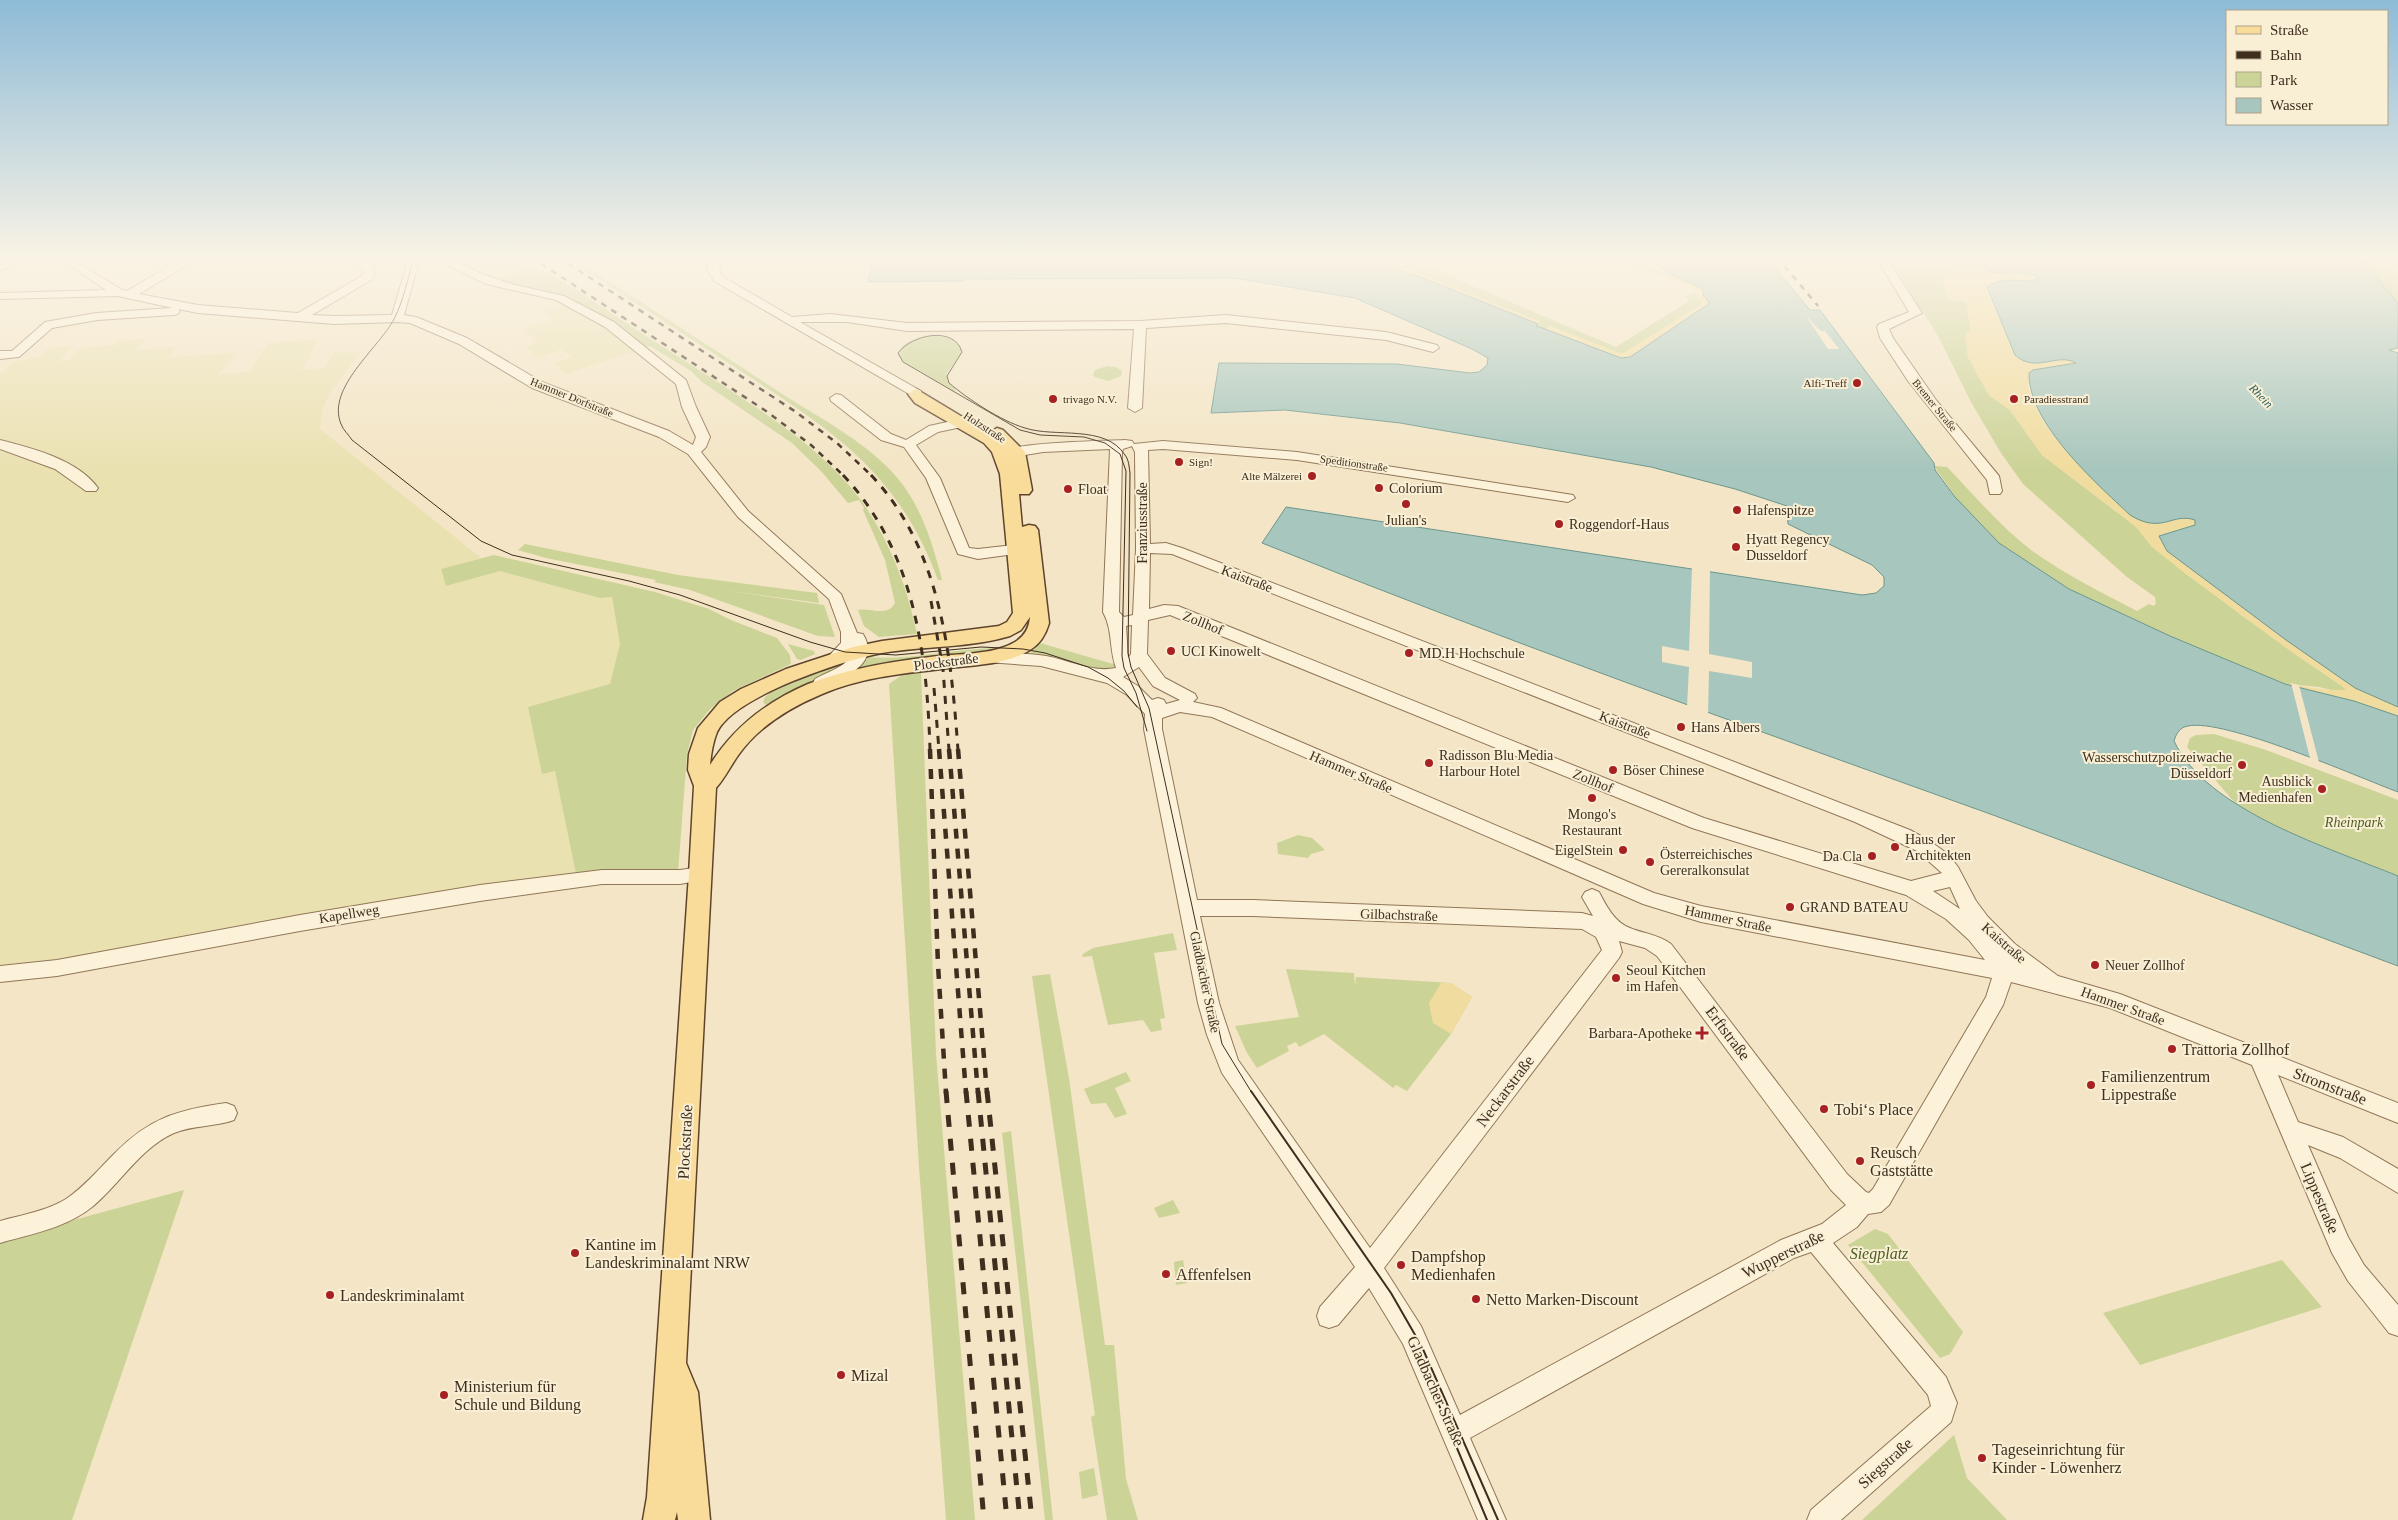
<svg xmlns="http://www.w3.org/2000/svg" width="2398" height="1520" font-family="'Times New Roman',serif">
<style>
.farmland{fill:#eae1b1}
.green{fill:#ccd397}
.sand{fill:#f1dc9f}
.water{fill:#a7c6bd;stroke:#6c968c}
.pier{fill:#f3e5c5}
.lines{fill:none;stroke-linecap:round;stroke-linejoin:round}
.minor-casing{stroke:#917658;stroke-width:2}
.major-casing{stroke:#5e442d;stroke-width:3}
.minor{fill:#fcf2da;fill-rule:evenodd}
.major{fill:#f9dc99;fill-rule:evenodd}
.tram-far1{stroke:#3f2e1e;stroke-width:1}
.tram{stroke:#3f2e1e;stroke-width:2}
.rail-far3{stroke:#3f2e1e;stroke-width:2.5;stroke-dasharray:6 6;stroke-linecap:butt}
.rail-far2{stroke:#3f2e1e;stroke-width:3;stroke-dasharray:8 8;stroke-linecap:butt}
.rail-far1{stroke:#3f2e1e;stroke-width:4.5;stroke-dasharray:10 10;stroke-linecap:butt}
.rail{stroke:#3f2e1e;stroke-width:5;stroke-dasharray:12 12;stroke-linecap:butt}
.poi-dot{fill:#a72122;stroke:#f9efd5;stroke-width:2}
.labels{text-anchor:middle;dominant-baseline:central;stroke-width:4;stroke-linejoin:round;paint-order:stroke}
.far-poi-label{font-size:11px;fill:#3f2e1e;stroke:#f9efd5;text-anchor:start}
.far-street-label{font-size:11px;fill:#3f2e1e;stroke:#f9efd5}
.far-water-label{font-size:12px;font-style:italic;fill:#2b605d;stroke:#f9efd5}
.poi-label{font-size:14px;fill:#3f2e1e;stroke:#f9efd5;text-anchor:start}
.street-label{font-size:14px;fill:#3f2e1e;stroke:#f9efd5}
.park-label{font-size:14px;font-style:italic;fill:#4f5e22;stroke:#f9efd5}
.near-street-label{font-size:16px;fill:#3f2e1e;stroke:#f9efd5}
.near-poi-label{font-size:16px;fill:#3f2e1e;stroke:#f9efd5;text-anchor:start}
.near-park-label{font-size:16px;font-style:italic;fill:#4f5e22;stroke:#f9efd5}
</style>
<rect width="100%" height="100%" fill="#f3e5c5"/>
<path class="farmland" d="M236 257H283L257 268 250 264H219Z
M442 257H506L524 268 494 282Z
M565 301 641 349 566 374 555 363 572 357 561 349 539 358 525 347 539 342 524 330 553 320 541 310Z
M145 339 137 350 176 347 169 357 236 353 218 375 248 372 269 343 318 339 302 370 325 368 334 353 360 352 329 394 322 411 320 429 481 558 441 569 446 586 500 571 600 598 612 597 620 644 610 684 542 773 555 770 577 879 0 970V375L12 362 40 357 48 348 71 346 59 361 70 360 80 348 114 345 117 341Z"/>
<path class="green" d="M506 257H524L537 265 535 267 539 270H544L573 288C619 318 664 348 710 377 763 412 821 447 860 499 889 539 907 586 917 634L879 637 864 626 858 610C870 607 887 618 895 603L885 560 863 510 864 508 859 500 848 503 821 471 792 443 702 382 691 371 650 346 643 348 583 307 494 282 524 268Z
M564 257H571C643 303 715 350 787 397 825 421 871 445 899 480 922 508 933 545 942 580H938C896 466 826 427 730 364 675 328 619 293 564 257Z
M1368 257H1401L1412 260 1616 347 1689 301 1686 297 1694 292 1702 304 1625 353 1618 354 1550 326 1545 329 1536 325 1541 322 1410 270Z
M1609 257H1638L1672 280Z
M1888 257H1946L1953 273 1957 300 1967 302 1969 305 1967 308 1971 330 1967 347 1968 357 1989 395 2010 410 2042 455 2135 526 2143 535 2241 615 2346 689 2340 692 2319 687 2285 684 2170 636 2069 589 1999 543 1962 506 1934 466 1947 467C1974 495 2000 526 2031 550 2064 574 2101 592 2137 611L2149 604 2153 606 2156 604 2155 597 2127 577 2023 484 2001 453 1971 402 1937 334Z
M2345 257H2398V303L2363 262Z
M936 336 950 338 961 346V354L946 374 948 382 956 390 954 391 905 363 899 356C900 339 923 336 936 336Z
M1107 366 1116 367 1122 371 1121 376 1108 381 1095 377 1093 375 1095 370Z
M525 544 678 575 817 593 819 603 723 590 824 605 835 637 818 636 690 590 654 582 656 580 546 558 518 550Z
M494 555 655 592 709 609 731 620 777 638 790 655 791 664 733 691 710 709 693 730 687 754 678 873 577 879 555 771 542 774 528 707 610 684 620 644 612 597 600 598 500 571 446 586 441 569Z
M1040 643 1120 666 1121 668 1102 672 1020 655 1026 652 1030 653Z
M788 644 814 651 815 654 801 660 797 659Z
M995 648 988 651 859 669 857 667 864 657C908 661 951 649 995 648Z
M833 664 843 669 780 696 766 705 763 702 765 697 771 692Z
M921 672 936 1054 975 1520H946L919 1167 889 684 902 675Z
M2214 734 2266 750 2398 800V879L2268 826 2241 810 2187 747 2190 738 2196 735Z
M1298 835 1312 838 1325 850 1311 854 1308 858 1278 854 1277 843Z
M1173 933 1177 950 1154 953 1165 1018 1160 1019 1162 1030 1151 1032 1143 1020 1108 1025 1092 956 1082 957 1083 954 1093 948Z
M1286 969 1354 973 1355 986 1356 977 1451 983 1472 997 1451 1034 1407 1091 1396 1085 1393 1088 1324 1034 1299 1047 1296 1042 1287 1046 1289 1051 1257 1068 1247 1053 1235 1026 1299 1017Z
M1050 974 1069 1078 1105 1345H1114L1126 1479 1138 1520H1107L1091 1417 1095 1415 1032 976Z
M1126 1072 1131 1081 1115 1088 1127 1114 1115 1118 1106 1103 1091 1104 1084 1089Z
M1011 1131 1053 1520H1045L1002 1133Z
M184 1190 72 1520H0V1240Z
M1173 1200 1180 1213 1159 1218 1154 1208Z
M1875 1229 1888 1234 1963 1332 1950 1354 1940 1358 1848 1245Z
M1183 1260 1187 1283 1176 1285 1174 1262Z
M2282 1260 2322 1307 2140 1365 2103 1313Z
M1954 1435 1967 1478 2007 1520H1862Z
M1094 1468 1098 1495 1082 1499 1079 1472Z"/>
<path class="sand" d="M1359 257 1379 260 1410 270 1541 322 1538 324 1453 290Z
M1638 257H1645L1674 276 1701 288 1704 291 1703 295 1709 302 1707 305 1627 358 1614 356 1546 329 1550 326 1622 354 1702 304 1694 292 1696 290 1672 280Z
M1946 257H1973C1993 284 2015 264 2039 278L2031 280 2005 279 1989 295 2015 355C2036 374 2057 352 2076 363L2033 370 2028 386C2042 443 2107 489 2150 524 2165 525 2181 515 2195 520V525L2159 535 2167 551 2286 640 2355 688 2398 707V716L2354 701 2285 684C2297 685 2338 693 2346 689L2293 653 2187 575 2152 547 2135 526 2042 455 2010 410 1989 395 1968 357 1965 334 1971 330 1967 308 1969 305 1962 300 1951 302C1944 293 1942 287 1945 275L1953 273Z
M1441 983H1451L1472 997 1451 1034 1433 1023 1429 1003Z"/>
<path class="water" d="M873 257H1359L1423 278 1538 324 1536 326 1545 329 1621 358 1630 357 1707 305 1709 302 1703 295 1704 291 1701 288 1674 276 1645 257H1766L1810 310H1820L1934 463 1935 470 1955 497 1999 543 2069 589 2170 636 2285 684 2354 701 2398 716V792C2358 777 2224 718 2188 726 2180 727 2176 734 2174 741 2207 811 2330 848 2398 876V966C2263 916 2128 865 1993 815 1748 727 1503 640 1262 543L1286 507 1862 595 1876 593 1884 586V577L1872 565 1788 524 1787 506 1735 489 1651 467 1400 423 1285 410 1211 413 1219 363 1397 364 1470 373 1479 372 1487 365 1488 358 1472 349 1355 298 1234 278 965 279 962 281 868 282Z
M1973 257H2345L2363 262 2398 303V348L2389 350 2398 353V707L2355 688 2286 640 2167 551 2159 536 2195 525V520C2172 512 2162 535 2130 515 2095 482 2028 423 2029 373L2033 370 2076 363C2057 352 2036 374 2015 355L1987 287C2008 273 2025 286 2039 278 2014 264 1994 286 1973 257Z"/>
<path class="pier" d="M1806 316 1821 331H1825L1839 349H1828Z
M1692 566 1710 569 1709 654 1752 662V678L1709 671 1708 715 1687 707 1689 667 1662 662V646L1689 651Z
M2291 683 2299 685 2320 766 2311 762Z"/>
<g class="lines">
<g class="minor-casing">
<path id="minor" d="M19 257H35L0 270V263Z
M57 257H69L122 290 127 291 184 257H194L192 262 139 294 198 305 298 313 362 276 364 270 344 257C357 257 368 260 376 271L371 280 312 315 334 316 392 315 409 257H420L404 315 416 317 467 338 542 382 669 431 693 445 696 437 682 407 676 384 605 327 556 300 486 284 453 268 435 257H449L477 272 511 284 564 296 614 322 686 380 696 407 710 437 706 447 701 452 748 511 841 594 857 633 863 634C878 659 855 672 837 681 829 685 824 690 815 687L813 683 815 679C826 672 848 667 850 654 843 660 838 666 828 663L826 659 841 643V632L829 599 738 517 688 454 659 437 532 388 459 344 410 323 397 322 334 324 198 313 178 309 180 311 178 314 174 315 97 320 52 328 19 357 0 359V351H12L45 322 96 313 173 308 118 296 0 299V293L106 290Z
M710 257H721L719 269 723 277 792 317 830 314 907 323 1140 321 1226 315 1386 332 1437 345 1439 348 1433 352 1386 340 1226 323 1146 328 1142 408 1135 412 1128 408 1134 329 907 331 847 322H800L921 391 922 394 916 398 714 281 707 269Z
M1513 257H1527L1529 259 1523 262Z
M1876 257H1886L1922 313 1889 329 1893 338 1936 400 1999 476 2002 491 2000 494H1990L1987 480 1908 381 1880 338 1877 327 1879 324 1909 312Z
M836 394 841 395 891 434 906 440 929 426 961 419 966 420 968 423 966 426 938 432 916 445 940 478 969 548 978 549 1030 543 1035 545 1037 548 1035 551 978 559 958 554 926 478 904 447 881 440 831 401 830 398Z
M0 440C32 448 78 460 98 488L96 491H86L55 469 0 449Z
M1125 440 1132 441 1134 444 1163 441 1297 452 1573 495 1575 498 1568 502 1297 460 1163 449 1148 450 1150 544 1166 543 1182 548 1910 830 1930 841 1949 855 1958 867 1976 901 1988 917 2015 944 2058 976 2120 994 2398 1103V1123L2278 1075 2298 1122 2343 1137 2398 1169V1193L2340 1158 2308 1145 2348 1237 2364 1265 2398 1305V1336L2389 1333 2348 1281 2332 1253 2252 1065 2110 1008 2011 982 2003 1005 1889 1205 1881 1212 1868 1214 1857 1227 1833 1243 1946 1377 1957 1403 1951 1422 1841 1520H1807L1811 1510 1931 1406 1928 1395 1811 1252 1794 1258 1470 1438 1506 1520H1478L1403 1344 1369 1288 1338 1325 1329 1328 1320 1325 1317 1316 1320 1307 1355 1267 1222 1073 1207 1035 1198 1003 1144 729 1145 714 1127 695 1107 683 1041 666 987 662 981 661 979 657 981 653 987 652C1007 653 1027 653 1046 656 1069 660 1092 673 1116 668 1109 649 1113 630 1103 612L1110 449 1043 452 1002 459 995 455C1005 442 1104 441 1125 440ZM1132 446 1135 452 1136 549 1133 615 1124 617 1119 612 1122 453 1123 449ZM1150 553 1172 554 1855 822 1917 851 1942 873 1911 881 1704 818 1178 606 1164 605 1149 609ZM1170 615 1692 828 1906 895 1946 919 1969 940 1985 960 1701 906 1654 893 1221 708 1193 702 1197 698 1195 694 1165 678 1147 654 1148 620ZM1132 625 1131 654 1128 658 1126 626ZM1139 667 1153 686 1180 700 1166 704 1164 700 1158 698 1152 700 1138 686 1123 677ZM1180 712 1212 717 1643 904 1701 922 1992 978 1986 997 1873 1189 1869 1193 1866 1192 1847 1174 1671 944C1658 934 1644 934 1630 928 1614 922 1606 905 1599 892L1592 889 1585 892 1582 897 1593 916 1582 913 1253 900H1197L1162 729V718ZM1950 887 1960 909 1933 891ZM1200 916H1253L1582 929 1596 937 1602 950 1370 1248 1238 1060 1219 1003ZM1619 941 1645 948 1657 956 1831 1190 1846 1205 1822 1224 1781 1240 1460 1415 1421 1326 1384 1268 1619 958 1622 952Z
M701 867 708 869 710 874 708 879 680 884H602L480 901 300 931 57 976 0 982V966L57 960 300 915 480 885 602 870H680Z
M226 1103 234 1106 237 1113 234 1120C215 1127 193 1125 174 1133 140 1148 120 1184 92 1207 66 1228 31 1234 0 1243V1221C22 1215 46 1211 66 1199 84 1187 98 1170 114 1154 149 1118 177 1110 226 1103Z"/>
</g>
<g class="major-casing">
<path id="major" d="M916 389 989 433 997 428 1003 430 1025 452 1032 490 1029 494H1019L1022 527 1029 525 1035 526 1038 530 1049 623C1046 634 1040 644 1030 650 1006 665 975 665 949 668 906 673 862 677 822 694 791 707 759 726 739 754 731 765 725 778 716 788L686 1363 698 1392 710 1520H678L677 1512 675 1520H643L647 1497 689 874 694 786 688 770 689 754 698 728 720 702 741 689 786 669 853 647 882 641 999 626 1007 622 1013 613 1000 474 992 452 984 443 915 403 908 394ZM1030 617C1029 628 1025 636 1015 642 991 656 957 653 930 657 888 662 847 669 808 684 766 702 734 727 710 765 711 754 713 742 717 732 734 696 844 660 882 653 924 646 969 648 1010 636L1021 630Z"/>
</g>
<use href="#minor" class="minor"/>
<use href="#major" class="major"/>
<path class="tram-far1" d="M414 257C408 277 404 300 394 319 379 348 326 388 341 424 343 430 349 435 352 440L481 541 512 555 629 581 680 595 810 642 845 652 896 655 981 647 1023 649 1045 653 1088 667 1108 678 1124 691 1137 707
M1147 731 1136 693 1124 668 1122 656 1126 471 1120 454 1105 443 1084 437 1040 435 1020 430 903 362 898 353C911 335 954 325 962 352L947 376 949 383C968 399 1001 421 1025 428 1055 438 1105 424 1125 455 1129 460 1129 467 1130 473L1128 653 1131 667 1149 708 1222 1044 1252 1093"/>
<path class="tram" d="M1251 1091 1391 1293 1422 1347 1498 1520
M1436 1398 1487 1520"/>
<path class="rail-far3" d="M531 257 766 411 811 445 844 476
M558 257 796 412 838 444 872 476
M1777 257 1818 306"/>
<path class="rail-far2" d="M843 475C914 550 927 652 930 750
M871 475C941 549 951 654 958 750
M931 601 943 669 949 750
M934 688 939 750"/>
<path class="rail-far1" d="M930 749 938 965 946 1093
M939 749 966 1093
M949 749 978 1093
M958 749 987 1093"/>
<path class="rail" d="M946 1091 984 1520
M966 1091 1007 1520
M978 1091 1020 1520
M987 1091 1032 1520"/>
</g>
<linearGradient id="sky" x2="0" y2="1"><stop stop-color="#8ebbd7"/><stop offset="0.55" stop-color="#faf3e5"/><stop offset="1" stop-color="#faf3e5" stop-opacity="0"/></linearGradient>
<rect width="2398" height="470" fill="url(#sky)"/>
<g class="poi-dot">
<circle cx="1857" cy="383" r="5"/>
<circle cx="1053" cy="399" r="5"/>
<circle cx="2014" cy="399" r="5"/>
<circle cx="1179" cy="462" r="5"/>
<circle cx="1312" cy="476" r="5"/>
<circle cx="1379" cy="488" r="5"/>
<circle cx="1068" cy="489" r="5"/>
<circle cx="1406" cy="504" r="5"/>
<circle cx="1737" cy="510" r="5"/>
<circle cx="1559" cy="524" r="5"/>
<circle cx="1736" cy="547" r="5"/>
<circle cx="1171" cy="651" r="5"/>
<circle cx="1409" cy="653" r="5"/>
<circle cx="1681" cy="727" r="5"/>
<circle cx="1429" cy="763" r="5"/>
<circle cx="2242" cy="765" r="5"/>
<circle cx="1613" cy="770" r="5"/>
<circle cx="2322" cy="789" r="5"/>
<circle cx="1592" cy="798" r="5"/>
<circle cx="1895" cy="847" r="5"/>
<circle cx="1623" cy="850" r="5"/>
<circle cx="1872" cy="856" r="5"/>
<circle cx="1650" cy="862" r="5"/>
<circle cx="1790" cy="907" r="5"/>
<circle cx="2095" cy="965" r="5"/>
<circle cx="1616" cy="978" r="5"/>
<path d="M1699.5 1025.5h5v5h5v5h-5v5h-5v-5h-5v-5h5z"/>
<circle cx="2172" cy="1049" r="5"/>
<circle cx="2091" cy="1085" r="5"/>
<circle cx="1824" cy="1109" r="5"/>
<circle cx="1860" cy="1161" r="5"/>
<circle cx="575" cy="1253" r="5"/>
<circle cx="1401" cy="1265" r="5"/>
<circle cx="1166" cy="1274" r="5"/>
<circle cx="330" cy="1295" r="5"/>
<circle cx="1476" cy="1299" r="5"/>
<circle cx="841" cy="1375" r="5"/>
<circle cx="444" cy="1395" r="5"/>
<circle cx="1982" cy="1458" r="5"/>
</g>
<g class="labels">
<g class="far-poi-label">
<text x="1847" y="383" text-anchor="end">Alfi-Treff</text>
<text x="1063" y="399">trivago N.V.</text>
<text x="2024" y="399">Paradiesstrand</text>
<text x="1189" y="462">Sign!</text>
<text x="1302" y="476" text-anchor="end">Alte Mälzerei</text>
</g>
<g class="far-street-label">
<text transform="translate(572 397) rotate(22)">Hammer Dorfstraße</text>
<text transform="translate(1935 405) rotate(51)">Bremer Straße</text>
<text transform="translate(985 427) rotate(33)">Holzstraße</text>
<text transform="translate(1354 463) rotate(8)">Speditionstraße</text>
</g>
<g class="far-water-label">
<text transform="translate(2261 396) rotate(46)">Rhein</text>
</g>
<g class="poi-label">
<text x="1389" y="488">Colorium</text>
<text x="1078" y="489">Float</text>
<text x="1747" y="510">Hafenspitze</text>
<text x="1406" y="520" text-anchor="middle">Julian's</text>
<text x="1569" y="524">Roggendorf-Haus</text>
<text x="1746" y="539">Hyatt Regency<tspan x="1746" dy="16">Dusseldorf</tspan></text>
<text x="1181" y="651">UCI Kinowelt</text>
<text x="1419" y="653">MD.H Hochschule</text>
<text x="1691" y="727">Hans Albers</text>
<text x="1439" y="755">Radisson Blu Media<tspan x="1439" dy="16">Harbour Hotel</tspan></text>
<text x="2232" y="757" text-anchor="end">Wasserschutzpolizeiwache<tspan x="2232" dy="16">Düsseldorf</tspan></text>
<text x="1623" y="770">Böser Chinese</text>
<text x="2312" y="781" text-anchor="end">Ausblick<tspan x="2312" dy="16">Medienhafen</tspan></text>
<text x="1592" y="814" text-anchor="middle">Mongo's<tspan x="1592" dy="16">Restaurant</tspan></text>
<text x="1905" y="839">Haus der<tspan x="1905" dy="16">Architekten</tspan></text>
<text x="1613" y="850" text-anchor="end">EigelStein</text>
<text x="1660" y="854">Österreichisches<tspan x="1660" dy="16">Gereralkonsulat</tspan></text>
<text x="1862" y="856" text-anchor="end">Da Cla</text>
<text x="1800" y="907">GRAND BATEAU</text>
<text x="2105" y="965">Neuer Zollhof</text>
<text x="1626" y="970">Seoul Kitchen<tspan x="1626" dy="16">im Hafen</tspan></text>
<text x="1692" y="1033" text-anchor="end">Barbara-Apotheke</text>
</g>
<g class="street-label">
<text transform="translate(1142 523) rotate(-90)">Franziusstraße</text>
<text transform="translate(1247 579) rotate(21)">Kaistraße</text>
<text transform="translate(1203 623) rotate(22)">Zollhof</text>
<text transform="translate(946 662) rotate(-7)">Plockstraße</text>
<text transform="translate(1625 725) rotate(21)">Kaistraße</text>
<text transform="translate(1351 772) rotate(23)">Hammer Straße</text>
<text transform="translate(1593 781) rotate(22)">Zollhof</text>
<text transform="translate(349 914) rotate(-9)">Kapellweg</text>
<text transform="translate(1399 915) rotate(2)">Gilbachstraße</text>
<text transform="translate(1728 919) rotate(12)">Hammer Straße</text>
<text transform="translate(2004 943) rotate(41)">Kaistraße</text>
<text transform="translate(1205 982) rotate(78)">Gladbacher Straße</text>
<text transform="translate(2123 1006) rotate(20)">Hammer Straße</text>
</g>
<g class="park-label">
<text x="2354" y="822">Rheinpark</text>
</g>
<g class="near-street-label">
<text transform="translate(1728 1033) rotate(53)">Erftstraße</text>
<text transform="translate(2330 1086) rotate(21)">Stromstraße</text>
<text transform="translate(1505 1091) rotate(-53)">Neckarstraße</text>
<text transform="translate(685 1142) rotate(-87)">Plockstraße</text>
<text transform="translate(2320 1198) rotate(67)">Lippestraße</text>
<text transform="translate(1783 1254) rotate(-26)">Wupperstraße</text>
<text transform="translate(1436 1391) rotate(66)">Gladbacher Straße</text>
<text transform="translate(1885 1463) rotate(-42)">Siegstraße</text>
</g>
<g class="near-poi-label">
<text x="2182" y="1049">Trattoria Zollhof</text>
<text x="2101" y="1076">Familienzentrum<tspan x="2101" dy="18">Lippestraße</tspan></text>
<text x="1834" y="1109">Tobi‘s Place</text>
<text x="1870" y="1152">Reusch<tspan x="1870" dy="18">Gaststätte</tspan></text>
<text x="585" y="1244">Kantine im<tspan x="585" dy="18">Landeskriminalamt NRW</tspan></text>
<text x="1411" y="1256">Dampfshop<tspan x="1411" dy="18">Medienhafen</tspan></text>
<text x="1176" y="1274">Affenfelsen</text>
<text x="340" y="1295">Landeskriminalamt</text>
<text x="1486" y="1299">Netto Marken-Discount</text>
<text x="851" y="1375">Mizal</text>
<text x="454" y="1386">Ministerium für<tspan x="454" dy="18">Schule und Bildung</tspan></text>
<text x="1992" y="1449">Tageseinrichtung für<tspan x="1992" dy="18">Kinder - Löwenherz</tspan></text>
</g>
<g class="near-park-label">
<text x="1879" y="1253">Siegplatz</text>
</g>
</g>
<rect x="2226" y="10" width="162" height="115" fill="#f9efd5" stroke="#afa28c"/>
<rect x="2236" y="26" width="25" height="8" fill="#f9dc99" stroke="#afa28c"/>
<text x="2270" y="35" font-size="15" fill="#3f2e1e">Straße</text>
<rect x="2236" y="51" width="25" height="8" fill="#3f2e1e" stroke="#afa28c"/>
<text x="2270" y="60" font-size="15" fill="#3f2e1e">Bahn</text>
<rect x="2236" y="72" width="25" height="15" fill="#ccd397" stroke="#afa28c"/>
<text x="2270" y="85" font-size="15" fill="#3f2e1e">Park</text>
<rect x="2236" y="98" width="25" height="15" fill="#a7c6bd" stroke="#afa28c"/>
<text x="2270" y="110" font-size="15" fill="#3f2e1e">Wasser</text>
</svg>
